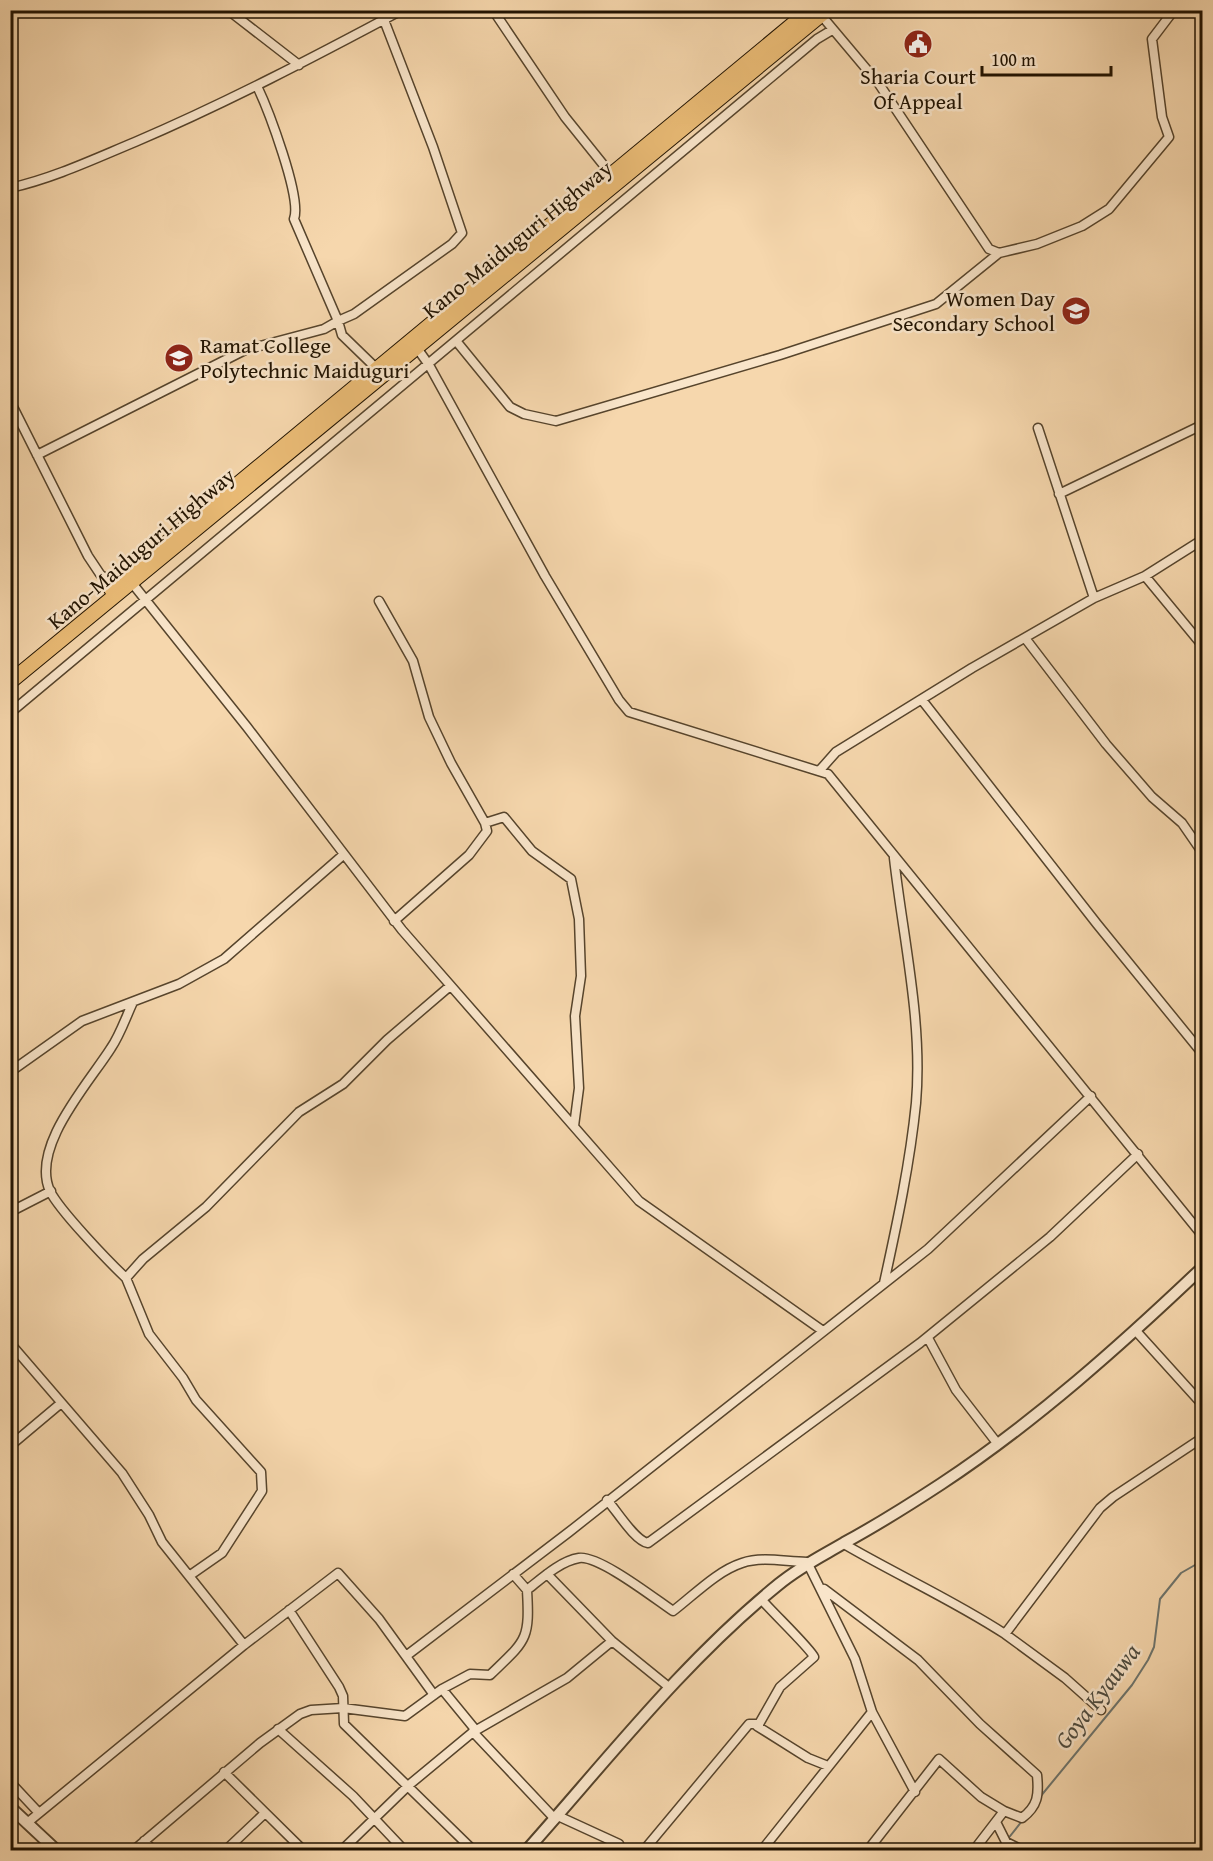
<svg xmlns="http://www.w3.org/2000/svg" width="1213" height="1861" font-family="'Gentium Book Plus',serif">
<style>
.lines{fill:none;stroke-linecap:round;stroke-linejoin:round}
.stream{stroke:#6e756e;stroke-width:2}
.minor-casing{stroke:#56442c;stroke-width:11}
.tertiary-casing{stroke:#56442c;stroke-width:14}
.trunk-casing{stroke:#211301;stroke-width:16}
.minor{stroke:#f9e5ca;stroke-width:8}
.tertiary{stroke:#f9e5ca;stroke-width:10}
.trunk{stroke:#ebbc76;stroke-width:14}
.labels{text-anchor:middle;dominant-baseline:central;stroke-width:5;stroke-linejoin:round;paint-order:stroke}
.poi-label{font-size:22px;fill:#211301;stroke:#f9e5ca}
.street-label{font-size:22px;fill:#211301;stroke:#f9e5ca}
.water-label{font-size:24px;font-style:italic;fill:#4e4c40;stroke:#f9e5ca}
</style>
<rect width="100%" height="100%" fill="#f6d7ad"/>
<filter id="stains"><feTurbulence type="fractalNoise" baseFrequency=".00333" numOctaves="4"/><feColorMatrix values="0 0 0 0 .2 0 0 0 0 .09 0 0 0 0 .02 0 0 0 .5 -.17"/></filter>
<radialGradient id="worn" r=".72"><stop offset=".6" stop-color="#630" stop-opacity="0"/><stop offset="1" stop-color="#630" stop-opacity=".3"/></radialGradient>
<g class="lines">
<path class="stream" d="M1040 1797 1132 1685 1148 1660 1154 1647 1160 1599 1181 1573 1202 1561
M1007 1840 1022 1821"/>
<g class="minor-casing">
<path id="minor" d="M228 10 299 65
M493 10 565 117 614 178
M821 15 879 84 989 249 999 253
M257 86C268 109 302 198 294 219L338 321 354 314 452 244 462 233 433 147 384 20
M10 188C54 178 94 159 135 142 226 103 314 57 402 10
M457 342 510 407 524 414 556 421 780 355 936 304 999 253 1037 244 1082 226 1109 209 1169 137 1162 117 1152 39 1174 10
M417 348 429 365 545 576 619 700 629 712 828 774 1202 1235
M10 401 88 556 100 574 114 586
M1038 428 1094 598
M37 455 245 350 324 329 338 321 342 335 376 368
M1059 494 1202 425
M1145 576 1202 645
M132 583 247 727 402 930 639 1201 823 1331
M379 601 413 661 429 717 451 763 485 823 487 831 469 855 394 921
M1025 638 1106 744 1152 797 1182 823 1202 852
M922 700 1097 924 1202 1053
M10 713 817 39 832 30
M820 770 836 752 972 668 1094 598 1145 576 1202 540
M485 823 504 817 532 851 571 879 579 919 581 976 575 1016 579 1088 574 1126
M133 1002C126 1017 120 1035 111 1048 89 1083 30 1147 50 1191 59 1210 109 1262 126 1278L143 1259 206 1207 299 1112 343 1084 387 1040 450 986
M10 1072 82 1021 179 984 224 959 342 856
M10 1212 51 1191
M126 1278 149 1334 183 1378 196 1400 261 1472 262 1491 222 1553 189 1576
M884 1283C897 1224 910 1163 916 1103 923 1022 903 938 894 858
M1136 1331 1202 1404
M928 1338 956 1390 997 1443
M10 1343 122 1473 149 1515 162 1542 244 1645
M10 1446 60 1404
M607 1500C617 1511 635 1541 648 1543L920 1343 1050 1237 1138 1154
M844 1544C897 1575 953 1600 1005 1634L1100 1508 1113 1497 1202 1438
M513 1574 527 1590
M547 1574 612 1641 670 1688
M824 1589 918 1660 980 1724 1037 1775C1039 1795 1038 1806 1022 1818L1004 1811
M289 1610 339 1687 343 1696 344 1724 473 1850
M1005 1634 1065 1678 1101 1710
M406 1656 569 1532 928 1249 1091 1096
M442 1689 474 1728 473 1732 555 1819
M757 1726 808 1758 828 1766
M278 1729 353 1796 404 1850
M224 1772 303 1850
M10 1782 39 1813
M558 1816 619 1844
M27 1823 244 1645 338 1573 379 1619 434 1695
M997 1824 1006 1842 1022 1850
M144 1841 153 1850
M134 1850 260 1743 300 1714 311 1710 343 1708 405 1716 442 1689 470 1674 490 1675C526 1640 530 1641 527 1590 541 1579 560 1561 579 1558 599 1555 655 1599 673 1611 694 1595 717 1571 742 1563 763 1556 786 1562 807 1562L855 1659 872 1712 915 1792
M226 1850 265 1813
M342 1850 409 1785 473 1732 567 1678 612 1641
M644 1850 749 1724H759L780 1687 814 1657C811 1649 771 1611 761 1599
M762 1850 872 1712
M868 1850 939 1759 981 1797 1004 1811 974 1850"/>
</g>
<g class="tertiary-casing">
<path id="tertiary" d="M10 1807 56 1850
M527 1850C608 1759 684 1661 779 1584 801 1566 820 1557 844 1543 877 1525 909 1505 941 1484 1035 1422 1121 1345 1202 1268"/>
</g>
<g class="trunk-casing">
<path id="trunk" d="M111 589 810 10
M10 682 827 10"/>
</g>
<use href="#minor" class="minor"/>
<use href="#tertiary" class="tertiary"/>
<use href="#trunk" class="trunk"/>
</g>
<defs>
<g id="civic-disc" transform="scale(1.5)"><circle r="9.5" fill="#8f2418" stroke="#f9e5ca"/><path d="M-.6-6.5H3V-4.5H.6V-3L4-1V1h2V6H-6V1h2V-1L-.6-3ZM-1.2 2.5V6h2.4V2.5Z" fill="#fff"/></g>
<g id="school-disc" transform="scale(1.5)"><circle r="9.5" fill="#8f2418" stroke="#f9e5ca"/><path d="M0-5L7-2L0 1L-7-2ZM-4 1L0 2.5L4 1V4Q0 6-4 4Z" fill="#fff"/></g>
</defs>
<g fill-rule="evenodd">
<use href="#civic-disc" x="918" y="44"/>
<use href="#school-disc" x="1076" y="311"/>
<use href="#school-disc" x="179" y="358"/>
</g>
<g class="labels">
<g class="poi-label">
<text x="918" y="76">Sharia Court<tspan x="918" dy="25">Of Appeal</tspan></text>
<text x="1055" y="298" text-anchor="end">Women Day<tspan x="1055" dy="25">Secondary School</tspan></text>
<text x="200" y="345" text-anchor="start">Ramat College<tspan x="200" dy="25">Polytechnic Maiduguri</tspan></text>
</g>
<g class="street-label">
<text transform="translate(517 239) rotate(-39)">Kano-Maiduguri Highway</text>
<text transform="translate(141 548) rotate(-40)">Kano-Maiduguri Highway</text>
</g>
<g class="water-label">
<text transform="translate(1097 1696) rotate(-53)">Goya Kyauwa</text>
</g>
</g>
<rect width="1213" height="1861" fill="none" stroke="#f6d7ad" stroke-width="36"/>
<rect x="12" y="12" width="1189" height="1837" fill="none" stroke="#211301" stroke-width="3"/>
<rect x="18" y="18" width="1177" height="1825" fill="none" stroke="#211301" stroke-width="1.5"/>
<path d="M982 66v9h129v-9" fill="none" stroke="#211301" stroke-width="3"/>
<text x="991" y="66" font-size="18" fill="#211301" stroke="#f9e5ca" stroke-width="4.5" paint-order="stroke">100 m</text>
<rect width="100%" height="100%" filter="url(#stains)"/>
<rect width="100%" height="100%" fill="url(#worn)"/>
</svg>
